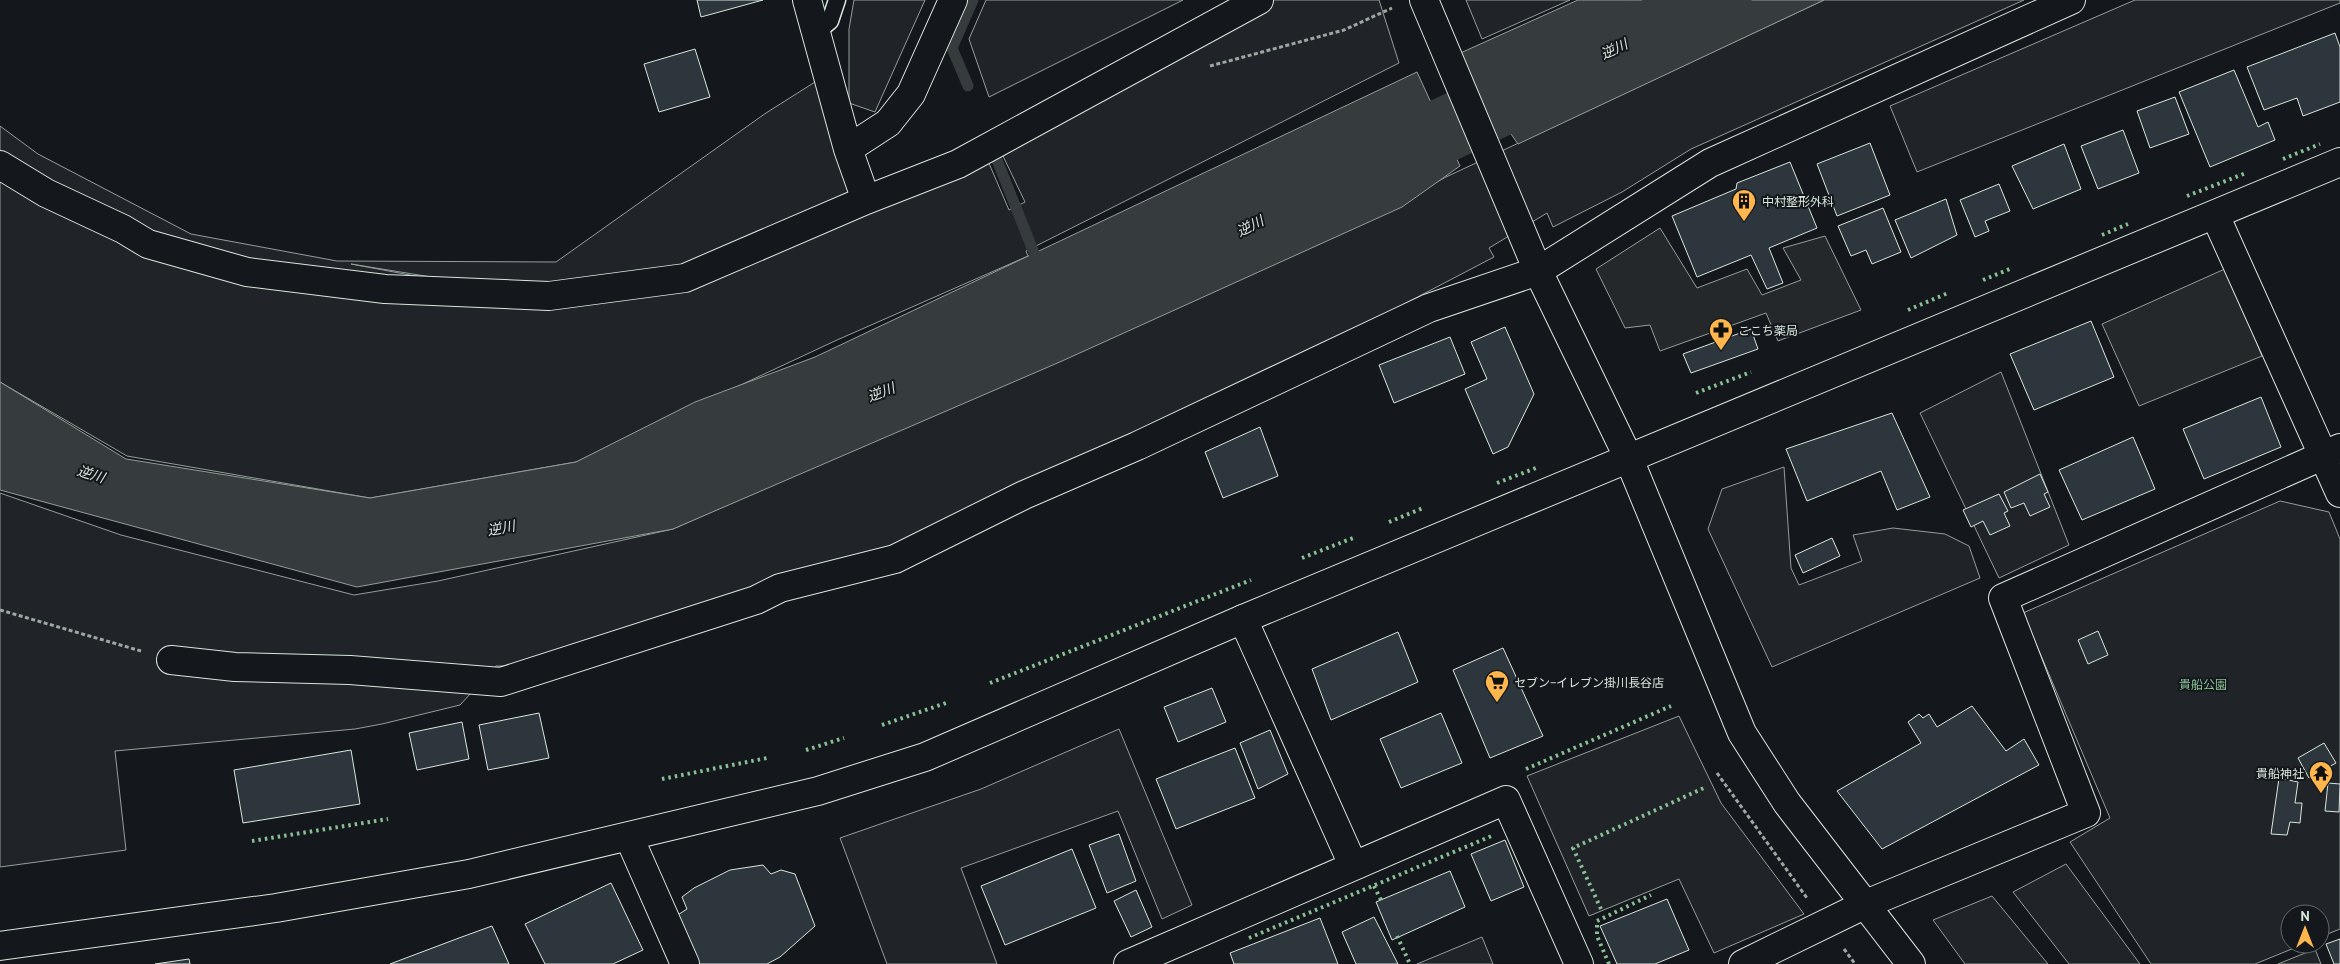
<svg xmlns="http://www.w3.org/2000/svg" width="2340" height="964" font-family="'PT Sans','Noto Sans JP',sans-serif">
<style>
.green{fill:#202428;stroke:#939e99}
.parking{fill:#24282b;stroke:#939e99}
.water{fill:#363b3e;stroke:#939e99}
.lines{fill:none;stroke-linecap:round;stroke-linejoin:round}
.stream{stroke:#363b3e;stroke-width:11}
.river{stroke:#363b3e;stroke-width:65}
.building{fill:#2c363c;stroke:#d8e6dc}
.service-casing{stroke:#d8e6dc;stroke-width:19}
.minor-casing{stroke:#d8e6dc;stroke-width:30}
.tertiary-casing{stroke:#d8e6dc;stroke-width:30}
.path{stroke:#9da8a2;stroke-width:3;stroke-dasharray:4 2.5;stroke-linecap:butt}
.service{stroke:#14181c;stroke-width:16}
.minor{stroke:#14181c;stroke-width:28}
.tertiary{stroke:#14181c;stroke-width:28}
.hedge{stroke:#8ac095;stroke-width:4;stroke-dasharray:2.5 4;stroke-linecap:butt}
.labels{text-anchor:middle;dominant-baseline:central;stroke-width:4;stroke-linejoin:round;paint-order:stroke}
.poi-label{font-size:12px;fill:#d8e6dc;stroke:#14181c;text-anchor:start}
.park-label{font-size:12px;fill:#8ac095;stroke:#14181c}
.water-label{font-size:14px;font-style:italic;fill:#d8e6dc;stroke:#14181c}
</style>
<rect width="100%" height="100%" fill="#14181c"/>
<path class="green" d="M854 0H925L875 112 849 103V29Z
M986 0H1183L989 97 969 39Z
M1261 0H1379L1399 63 1026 251 1028 256 837 340 576 462 370 498 127 456 0 382V126L38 154 191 234 337 261 556 262 766 113 815 82 854 199 676 271 549 296 351 264 544 300 697 283 988 161 1009 210 1025 202 1003 156Z
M1466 0H1570L1482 39Z
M1824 0H2024L1691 149 1622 192 1553 227 1547 213 1489 248 1494 257 1102 462 895 559 710 612 504 666H496L460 705 382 724 355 729 115 751 126 850 0 867V493L121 535 354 595 438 581 673 529 1348 231 1446 177Z
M2135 0H2340V3L1917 172 1890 106Z
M2001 372 2069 545 1999 578 1920 413Z
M1784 467 1791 568 1799 585 1862 561 1853 535 1893 528 1945 534 1969 546 1980 578 1772 667 1708 529 1722 489Z
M2280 501 2329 512 2340 539V929L2320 937V914H2290V944H2304L2255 964H2151L2070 842 2110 818 2023 613Z
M1679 716 1721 803 1804 914 1714 953 1679 879 1589 916 1527 776Z
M1119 729 1192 905 1162 919 1118 811 961 868 997 964H887L840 838 981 789Z
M2066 864 2140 964H2069L2013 892Z
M1992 896 2048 964H1965L1933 920Z
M1482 937 1493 964H1417Z
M2315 949 2321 964H2278Z"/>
<path class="parking" d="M1660 228 1697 288 1747 269 1762 295 1801 280 1783 248 1825 236 1861 310 1778 341 1766 313 1660 351 1650 325 1625 328 1596 269Z
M2227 268 2262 356 2139 406 2102 324Z"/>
<path class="water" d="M1578 0H1824L1518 144 1456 55Z
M1417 72 1460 166 1402 207 1062 361 673 529 357 587 0 490V382L126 459 370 498 576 462 695 402 815 357Z"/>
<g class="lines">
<path class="stream" d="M968 86 952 48 973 0
M997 160 1040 268"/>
<path class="river" d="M1362 169 1719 0"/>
</g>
<path class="building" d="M697 0H763L701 17Z
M2335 33 2340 47V102L2303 116 2297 98 2264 110 2247 67Z
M695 49 710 97 659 112 644 64Z
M2234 70 2258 127 2268 122 2275 140 2210 167 2179 92Z
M2175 97 2189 134 2150 148 2137 111Z
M2123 130 2139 173 2098 189 2081 146Z
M1870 143 1890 195 1837 216 1817 164Z
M2064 144 2081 189 2033 209 2012 166Z
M1790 162 1817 228 1769 248 1783 283 1767 289 1751 255 1697 277 1672 216 1736 189 1737 183Z
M1999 184 2010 211 1985 221 1989 231 1975 237 1960 200Z
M1946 199 1957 235 1911 258 1895 220Z
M1883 208 1901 252 1872 264 1866 250 1851 256 1838 226Z
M2091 321 2114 377 2034 410 2010 354Z
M1505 327 1534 394 1508 447 1493 454 1465 389 1487 379 1471 342Z
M1751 329 1758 349 1691 373 1683 354Z
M1450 337 1465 374 1394 403 1379 365Z
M2261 397 2281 447 2204 479 2183 429Z
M1892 413 1930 497 1897 510 1881 471 1807 501 1786 449Z
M1260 427 1278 476 1223 498 1205 452Z
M2133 437 2155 489 2082 520 2059 470Z
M2040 474 2048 492 2044 494 2050 507 2030 516 2024 503 2011 508 2004 492Z
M1999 494 2008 511 2004 513 2010 526 1990 535 1983 521 1971 527 1963 510Z
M1832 538 1840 556 1803 573 1795 555Z
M2098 631 2108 655 2088 664 2078 640Z
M1398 632 1418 682 1331 720 1312 669Z
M1503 648 1543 736 1490 758 1453 670Z
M1212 688 1226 722 1178 742 1164 707Z
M1972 706 2006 751 2024 739 2039 765 1882 849 1837 791 1921 743 1908 722 1919 714 1923 718 1929 714 1937 727Z
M539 713 549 758 488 770 479 725Z
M1441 713 1462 763 1401 788 1380 739Z
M462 722 469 759 417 770 409 733Z
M1270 730 1288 774 1258 789 1240 743Z
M2324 743 2336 763 2309 778 2298 758Z
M1235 748 1255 798 1176 829 1156 779Z
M351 750 360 804 243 823 234 770Z
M2279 778 2298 782 2295 803H2302L2300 823 2290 822 2287 835 2271 834Z
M2328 783 2340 784 2339 812 2325 811Z
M1119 834 1136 881 1107 893 1089 845Z
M1505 840 1524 887 1491 901 1471 854Z
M1072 849 1096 908 1005 945 981 886Z
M763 865 771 874 781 870 795 874 815 926 780 957 767 964H692L670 920 687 909 682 897 694 888 730 870Z
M1450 871 1465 907 1392 940 1376 902Z
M611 883 643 950 613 964H545L525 924Z
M1136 890 1152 927 1131 937 1114 901Z
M1667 899 1689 950 1655 964H1617L1600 926Z
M1374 917 1398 964H1356L1342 932Z
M1320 918 1338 964H1234L1230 953Z
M492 926 509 964H390L459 938Z
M2340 939V964H2334L2326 944Z
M189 959 190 964H155Z"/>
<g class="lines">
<g class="service-casing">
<path id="service" d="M816 33 830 21 837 0"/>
</g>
<g class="minor-casing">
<path id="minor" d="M807 0 848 149 866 200
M848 149 888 123 911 94 953 0
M0 165 46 193 123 229 148 244 247 272 385 289 549 296 685 278 866 200 958 164 1259 0
M2215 215 2340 493
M1243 619 1353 865
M171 660 235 667 350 670 501 682 756 600 780 588 895 559 1024 495 1137 446 1429 308 1538 271 1710 163 2071 0
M629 837 685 964
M1128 964 1506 800 1579 964
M1743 964 1866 904 2086 813 2003 598 2340 448"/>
</g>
<g class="tertiary-casing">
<path id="tertiary" d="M1424 0 1538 271 1629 459 1742 733 1787 803 1911 964
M0 946 276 908 469 874 818 791 925 757 1243 619 2340 162"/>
</g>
<path class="path" d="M1210 66 1344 30 1392 8
M0 610 141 651
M1717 773 1807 898
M1844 949 1855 964"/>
<use href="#service" class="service"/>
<use href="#minor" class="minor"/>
<use href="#tertiary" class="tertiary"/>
<path class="hedge" d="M2283 159 2320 144
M2187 196 2246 173
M2102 235 2128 224
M1983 280 2012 268
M1908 310 1948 293
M1696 393 1751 372
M1497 483 1536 468
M1389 522 1423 508
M1302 558 1353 538
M990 683 1251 580
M882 725 946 703
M806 750 844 738
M1526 769 1671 706
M662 779 767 758
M252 841 388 819
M1374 886 1382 902
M1601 909 1573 848 1706 787
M1397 936 1410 964
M1249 938 1494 835
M1609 964 1597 936V921L1651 895"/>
</g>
<defs>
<g id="building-pin" transform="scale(1.25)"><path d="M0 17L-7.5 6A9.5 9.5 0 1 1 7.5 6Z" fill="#ffb74d" stroke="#14181c"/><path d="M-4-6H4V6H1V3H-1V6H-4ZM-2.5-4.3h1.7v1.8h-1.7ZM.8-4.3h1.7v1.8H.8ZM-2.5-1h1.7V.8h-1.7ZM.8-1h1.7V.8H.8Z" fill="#111"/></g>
<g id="pharmacy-pin" transform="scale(1.25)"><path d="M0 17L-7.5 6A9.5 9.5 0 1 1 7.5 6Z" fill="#ffb74d" stroke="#14181c"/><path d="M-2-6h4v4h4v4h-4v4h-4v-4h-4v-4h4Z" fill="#111"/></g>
<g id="supermarket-pin" transform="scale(1.25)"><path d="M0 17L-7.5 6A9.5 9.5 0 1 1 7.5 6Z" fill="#ffb74d" stroke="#14181c"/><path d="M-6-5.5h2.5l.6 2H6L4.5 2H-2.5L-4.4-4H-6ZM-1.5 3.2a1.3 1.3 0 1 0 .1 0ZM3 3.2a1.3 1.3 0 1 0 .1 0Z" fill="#111"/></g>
<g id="temple-pin" transform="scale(1.25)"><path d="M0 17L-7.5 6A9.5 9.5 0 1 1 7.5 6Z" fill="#ffb74d" stroke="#14181c"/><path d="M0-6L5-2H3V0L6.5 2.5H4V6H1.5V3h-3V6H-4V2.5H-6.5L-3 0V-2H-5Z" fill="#111"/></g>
</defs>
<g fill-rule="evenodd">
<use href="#building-pin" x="1744" y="201"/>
<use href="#pharmacy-pin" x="1721" y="330"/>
<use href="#supermarket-pin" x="1497" y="682"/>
<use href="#temple-pin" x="2321" y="773"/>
</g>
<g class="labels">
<g class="poi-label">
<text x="1762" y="201">中村整形外科</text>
<text x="1738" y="330">ここち薬局</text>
<text x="1514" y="682">セブン−イレブン掛川長谷店</text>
<text x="2304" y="773" text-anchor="end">貴船神社</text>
</g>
<g class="park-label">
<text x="2203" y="684">貴船公園</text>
</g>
<g class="water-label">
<text transform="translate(1614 49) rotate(-25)">逆川</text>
<text transform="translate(1250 226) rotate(-27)">逆川</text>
<text transform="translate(881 392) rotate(-21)">逆川</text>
<text transform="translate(91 474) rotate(17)">逆川</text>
<text transform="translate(501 528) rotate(-11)">逆川</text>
</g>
</g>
<g transform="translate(2305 929)"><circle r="24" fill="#14181c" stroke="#626a69"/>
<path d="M0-4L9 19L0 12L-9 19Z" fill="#ffb74d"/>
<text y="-8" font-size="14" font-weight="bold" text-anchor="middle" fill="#d8e6dc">N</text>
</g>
</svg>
